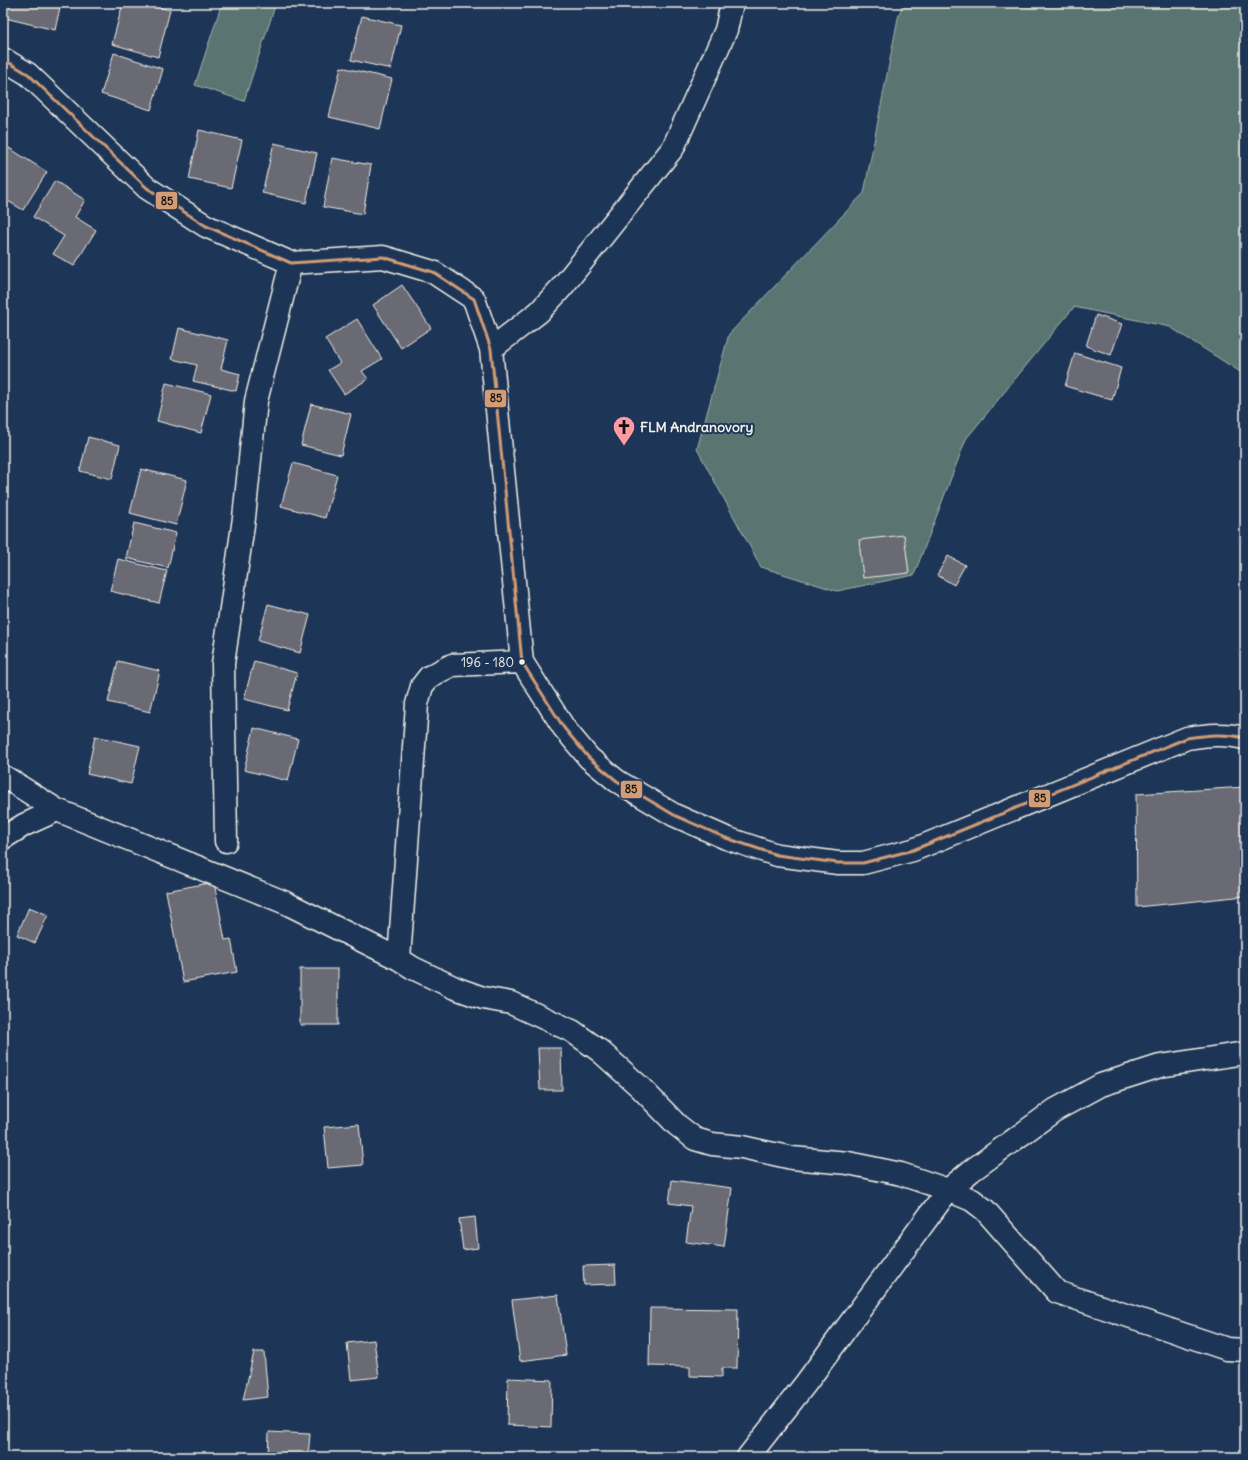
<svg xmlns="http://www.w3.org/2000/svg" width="1248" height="1460" font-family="Delius,sans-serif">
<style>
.green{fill:#5a7471;stroke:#a7b2ac}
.building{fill:#6a6a74;stroke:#f4f1e8}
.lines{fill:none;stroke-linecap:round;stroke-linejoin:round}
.minor-casing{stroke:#f4f1e8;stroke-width:25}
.minor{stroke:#1d3557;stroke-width:22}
.bus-1-casing{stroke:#1d3557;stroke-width:6}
.bus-1{stroke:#d39c74;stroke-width:3}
.bus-dot{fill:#f4f1e8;stroke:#1d3557;stroke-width:1.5}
.labels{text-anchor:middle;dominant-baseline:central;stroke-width:4;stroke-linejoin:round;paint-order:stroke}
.bus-label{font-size:13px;fill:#f4f1e8;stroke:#1d3557;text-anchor:end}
.poi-label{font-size:14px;font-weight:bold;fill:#f4f1e8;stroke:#1d3557;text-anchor:start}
.line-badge{stroke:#1d3557;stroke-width:1.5}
.pale-badge-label{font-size:11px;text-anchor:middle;font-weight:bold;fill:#111}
</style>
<rect width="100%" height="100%" fill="#1d3557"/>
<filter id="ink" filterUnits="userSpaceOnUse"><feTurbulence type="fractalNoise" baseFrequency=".025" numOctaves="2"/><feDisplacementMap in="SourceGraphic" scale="8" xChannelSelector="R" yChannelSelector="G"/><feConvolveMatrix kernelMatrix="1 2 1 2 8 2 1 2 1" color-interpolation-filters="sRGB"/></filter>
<g filter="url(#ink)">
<path class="green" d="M222 3H276L244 101 195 85Z
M903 3H1245V375L1170 327 1074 307 966 439 914 575 837 591 761 567 697 449 729 334 864 193 898 18Z"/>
<path class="building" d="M8 3H61L55 30 5 18Z
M123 3H143L170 10 158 57 112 44Z
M362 16 401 25 391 69 351 60Z
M114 53 163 69 151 110 101 94Z
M341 67 392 79 380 129 329 117Z
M199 130 242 140 231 188 189 179Z
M274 143 317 153 306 203 262 193Z
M9 148 47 172 23 210 3 198V158Z
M332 158 371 165 363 214 323 207Z
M55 181 85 200 75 217 96 230 74 266 53 254 64 236 33 217Z
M402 285 431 328 401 348 373 305Z
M1096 315 1122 324 1111 355 1086 346Z
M357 319 382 359 362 371 368 379 344 394 328 370 340 363 325 339Z
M179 328 228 340 221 369 240 374 236 391 193 381 197 365 172 359Z
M1075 353 1121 368 1112 400 1065 386Z
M166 383 211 394 201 433 157 421Z
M311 404 351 414 341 455 301 445Z
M88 437 120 445 112 479 80 471Z
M293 463 337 475 325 518 281 506Z
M141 469 187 480 176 525 130 513Z
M134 523 176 533 168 568 126 558Z
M904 535 909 573 863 578 859 540Z
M948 556 965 565 954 585 937 575Z
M118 559 167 571 159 603 110 591Z
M268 604 310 615 300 653 258 641Z
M118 661 160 671 150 712 108 702Z
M254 661 297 673 287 710 244 699Z
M254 728 298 739 288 781 244 770Z
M95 736 140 746 131 784 87 774Z
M1245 787V896L1137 907 1136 794Z
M214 882 225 940 231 939 237 972 183 982 166 891Z
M29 907 48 915 35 943 17 935Z
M300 969H338V1025H300Z
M538 1048H561L562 1090H540Z
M359 1124 363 1165 328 1168 324 1127Z
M672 1180 732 1188 724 1247 686 1242 691 1206 669 1203Z
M475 1217 478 1248 463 1250 459 1219Z
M615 1265 616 1284 584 1285 583 1266Z
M558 1295 566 1355 520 1361 512 1300Z
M650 1308 738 1309 737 1368H722V1377L690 1376V1367L649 1366Z
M374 1340 379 1377 351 1380 347 1343Z
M254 1352H264L268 1397 243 1400Z
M508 1378 552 1380 551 1427 507 1425Z
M269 1432 310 1434 308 1457H268Z
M501 1452 529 1455V1457H500Z
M646 1453V1457H576L627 1454Z"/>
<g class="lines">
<g class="minor-casing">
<path id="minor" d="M3 59 28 74 147 188 206 226 291 263 383 257 433 272 474 299 491 349 522 662 564 728 589 758 617 781 674 815 726 838 777 855 838 863H863L913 850 1187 738C1207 735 1225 733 1245 738
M491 349 539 312 562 287 673 148 726 30 732 3
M3 776 57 810 286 903 399 959 413 968 455 988 483 998 511 1003 572 1031 600 1051 640 1087 677 1125 695 1139 712 1144 742 1147 792 1158 848 1163 901 1174 948 1190 972 1200 985 1210 1057 1292 1227 1349 1245 1350
M3 838 24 825 57 810
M226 841 223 664 244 518 256 401 291 263
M399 959 417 704 422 686 429 677 452 665 522 662
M748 1457 806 1383 948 1190 971 1171 1055 1110 1101 1085 1160 1066 1245 1053"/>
</g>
<use href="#minor" class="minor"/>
<g class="bus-1-casing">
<path id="bus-1" d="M3 59 28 74 147 188 206 226 291 263 383 257 433 272 474 299 491 349 522 662 564 728 589 758 617 781 674 815 726 838 777 855 838 863H863L913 850 1187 738C1207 735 1225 733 1245 738"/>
</g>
<use href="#bus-1" class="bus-1"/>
</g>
</g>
<defs>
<g id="church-pin" transform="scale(1.15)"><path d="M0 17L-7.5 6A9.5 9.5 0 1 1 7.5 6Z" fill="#ff9aa2" stroke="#1d3557"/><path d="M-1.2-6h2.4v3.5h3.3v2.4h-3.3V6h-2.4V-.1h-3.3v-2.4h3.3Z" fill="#111"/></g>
</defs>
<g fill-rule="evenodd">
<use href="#church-pin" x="624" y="427"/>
</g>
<circle class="bus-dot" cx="522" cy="662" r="3.5"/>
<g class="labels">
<g class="bus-label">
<text x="514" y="662">196 - 180</text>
</g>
<g class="poi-label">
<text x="640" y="427">FLM Andranovory</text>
</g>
</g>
<g class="line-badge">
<rect x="155" y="191" width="23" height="19" rx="4" fill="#d39c74"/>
<rect x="484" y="389" width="23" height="19" rx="4" fill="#d39c74"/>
<rect x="620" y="780" width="23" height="19" rx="4" fill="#d39c74"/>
<rect x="1028" y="789" width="23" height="19" rx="4" fill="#d39c74"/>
</g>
<g class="pale-badge-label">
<text x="167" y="205">85</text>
<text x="496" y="402">85</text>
<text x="631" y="793">85</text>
<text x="1040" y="802">85</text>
</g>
<rect width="1248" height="1460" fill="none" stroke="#1d3557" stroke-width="16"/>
<rect x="8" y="8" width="1232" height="1444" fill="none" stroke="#f4f1e8" stroke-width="1.5" filter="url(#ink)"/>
</svg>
